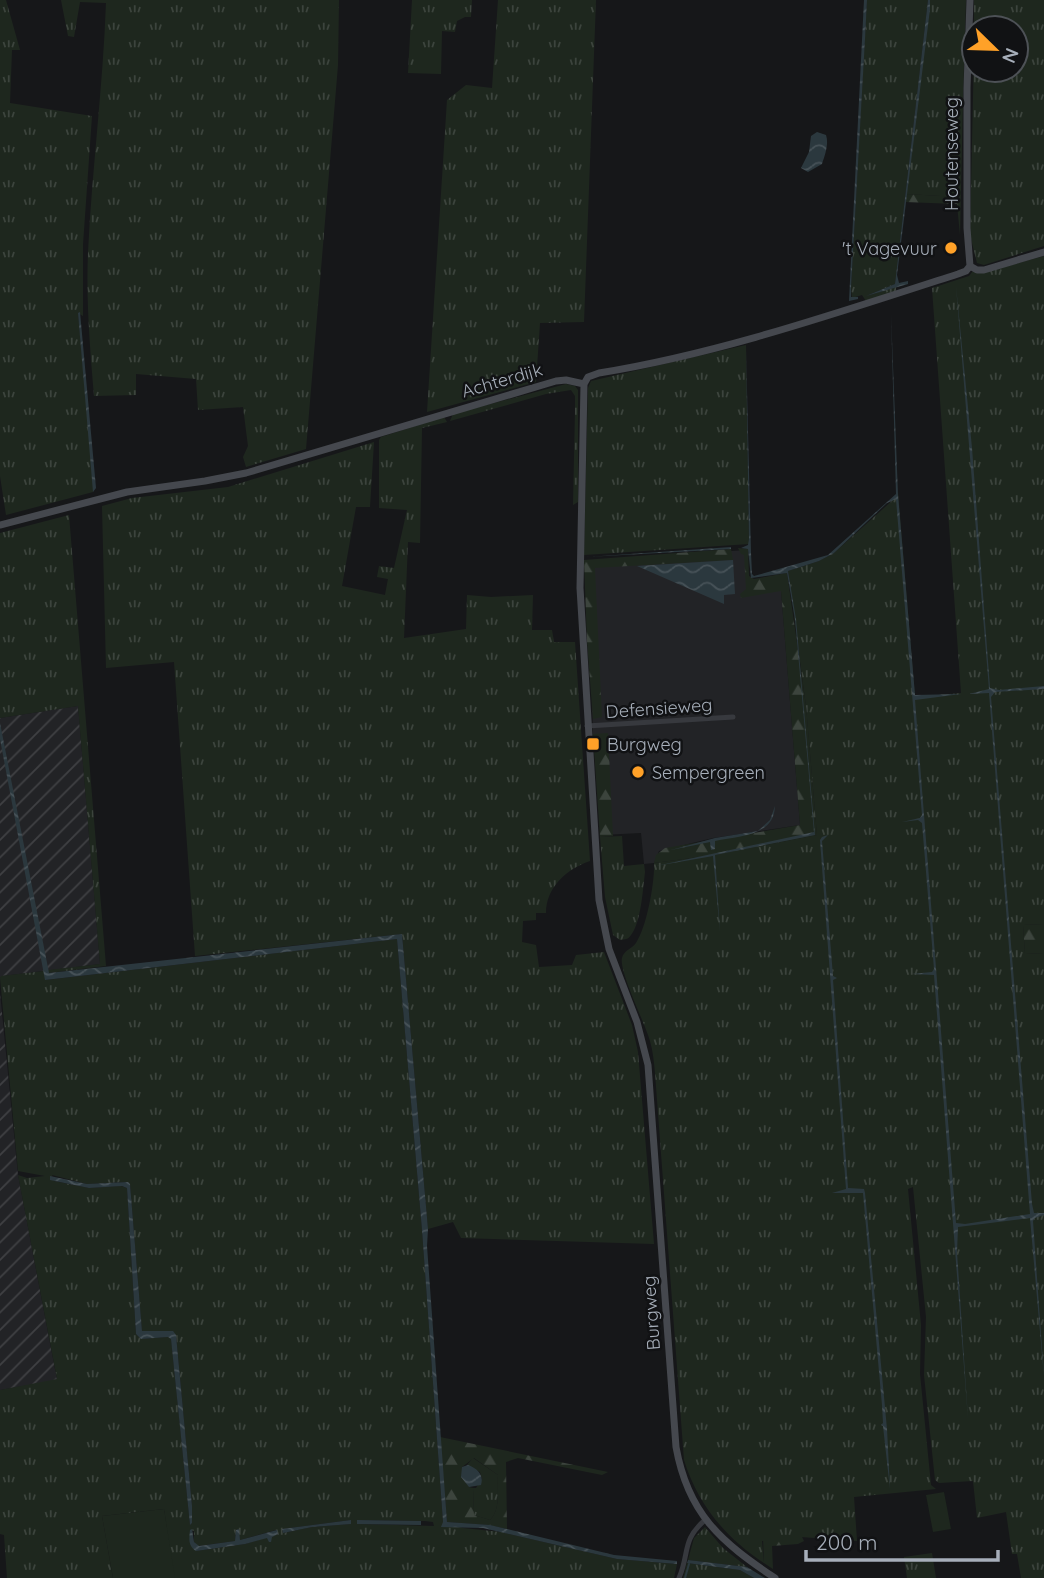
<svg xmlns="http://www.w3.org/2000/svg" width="1044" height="1578" font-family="Quicksand,sans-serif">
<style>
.built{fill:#222326}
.industrial{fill:url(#industrial-furrows)}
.grass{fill:url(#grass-tufts);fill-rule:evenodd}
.forest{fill:url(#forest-firs);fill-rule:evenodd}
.green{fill:#1e271e}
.water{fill:url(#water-waves)}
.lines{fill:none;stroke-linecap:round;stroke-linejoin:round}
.stream{stroke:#2b383e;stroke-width:2}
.street{stroke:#37393e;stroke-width:5}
.secondary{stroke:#45484e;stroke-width:7}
.poi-dot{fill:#ffa128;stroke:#111214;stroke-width:2.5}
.labels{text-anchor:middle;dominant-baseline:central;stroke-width:5;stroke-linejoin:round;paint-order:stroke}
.street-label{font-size:18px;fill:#a7afba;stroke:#111214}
.poi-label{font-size:18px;fill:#a7afba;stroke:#111214;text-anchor:start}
</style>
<defs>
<pattern id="industrial-furrows" width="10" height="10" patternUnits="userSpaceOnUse" patternTransform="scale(1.75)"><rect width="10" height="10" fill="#222326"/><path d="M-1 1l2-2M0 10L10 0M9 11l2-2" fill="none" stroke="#3f4043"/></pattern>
<pattern id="grass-tufts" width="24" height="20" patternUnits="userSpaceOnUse" patternTransform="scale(1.75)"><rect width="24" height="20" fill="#1e271e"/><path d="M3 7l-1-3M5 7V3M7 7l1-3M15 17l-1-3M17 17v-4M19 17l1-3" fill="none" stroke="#3c443d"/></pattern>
<pattern id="forest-firs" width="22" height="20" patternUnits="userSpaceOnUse" patternTransform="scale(1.75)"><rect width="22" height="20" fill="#1e271e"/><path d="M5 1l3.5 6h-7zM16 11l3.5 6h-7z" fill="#3c443d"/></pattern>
<pattern id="water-waves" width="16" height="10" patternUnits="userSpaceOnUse" patternTransform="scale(1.75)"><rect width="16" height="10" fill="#2b383e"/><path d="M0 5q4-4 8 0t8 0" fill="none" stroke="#475258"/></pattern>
</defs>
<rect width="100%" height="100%" fill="#161719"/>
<path class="built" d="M746 550 747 578 781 591 800 825 713 838 659 851 654 863 644 864 641 833 602 835 593 734 588 561Z"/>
<path class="industrial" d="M78 706 100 964 2 976 0 978V718Z
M0 993 18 1175 57 1380 0 1390Z"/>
<path class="grass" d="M0 0H6L20 50H12L10 103 92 116 83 244V316L78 313 94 489 93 492 6 515 0 476Z
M61 0H339L338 65 306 449 246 467 243 457 248 446 243 407 198 410 196 379 136 374V395L94 396C90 348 86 301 88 253 92 169 103 87 106 3L80 2 74 37 68 36Z
M412 0H472L471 17H465L457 21 455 32 442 31 441 74 408 73Z
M498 0H596L584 322 540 323 536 382 427 412 447 100 466 85 492 88Z
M867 0H928L895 284 866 296 896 287V291L866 301 862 295 852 298 851 288Z
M930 0H966L963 98 959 100 958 197 906 194Z
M974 0H1044V246L984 265 977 263 970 235 974 52V70H1016V28H974V43Z
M1044 256V924L1023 925 1025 954 1044 953V1578H1021L1017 1554H1012L1006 1512 977 1518 973 1481 939 1483 935 1480 924 1375 926 1317 913 1187 908 1189 921 1325 920 1374 931 1485 936 1489 854 1497 857 1541 801 1537 762 1541 764 1563C726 1538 698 1505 684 1460L655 1073C654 1062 653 1051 650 1041 645 1023 619 972 622 958 624 950 632 949 636 943 647 927 655 881 654 863L714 855 817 835 806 706 788 571 819 561 834 553 894 499 898 492 915 697 961 693 932 288 969 276 973 271 982 273Z
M746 345 749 544 584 555 588 388 591 381Z
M566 384 575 386 578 390V502L573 505 575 411V396L571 390 546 394 450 421 453 414Z
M444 417 447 422 422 428 420 543 408 542 404 638 466 629 467 595 491 597 533 595 532 630H552L554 642H575L590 861C567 869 546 887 546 913H536V920L523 921 522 942 536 945 539 967 572 965 576 955 604 952 632 1025 638 1052 654 1244 461 1238 453 1222 428 1229 402 934 195 956 174 662 106 668 102 506 132 498 228 487 374 442 370 507H356L342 586 385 595 388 579 377 577 379 566 394 568 407 510 379 508V440L381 437Z
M69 515 106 966 48 973V970L100 964 78 706 0 718V533Z
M622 836 624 866 644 864 645 872C643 888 641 923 631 935 628 940 625 939 620 940L613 935 605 897 600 837Z
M397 939 422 1230 443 1522 463 1528 501 1532 617 1559 677 1564 674 1578H174L164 1509 102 1516 113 1578H7L4 1535 0 1534V1390L57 1379 18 1175 27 1178 45 1176 18 1171 0 978 1 976 44 971 46 980ZM52 1175 87 1184 127 1182 130 1184 142 1332 176 1335 192 1506V1523L190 1525 171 1338 168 1337 141 1339 136 1334 127 1188 121 1186 89 1188 54 1181ZM351 1520V1524L312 1527 283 1533 282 1529ZM357 1520 425 1521 433 1522 434 1526 357 1524ZM238 1529 240 1540 276 1530 278 1534 245 1544 196 1551 190 1530 194 1531V1542L198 1546 235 1541 236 1530Z
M473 1458 498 1475C497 1489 501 1510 490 1520L474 1515 473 1488H476L482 1479 480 1472 467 1465Z
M705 1527 723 1548 747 1567 688 1560 694 1538Z
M932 1553 936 1578H907L904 1557Z
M687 1563 740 1570 754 1578H683Z"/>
<path class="forest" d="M963 98 960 235 957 204 905 202 906 194 958 197 959 99Z
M738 548 748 549 749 576 754 579 787 573 806 706 817 835 714 855 654 863 656 855 665 848 800 825 781 591 741 598 740 594 746 589 744 555 741 554Z
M731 549 733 560 595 568 602 717 593 719 587 641 584 560Z
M608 733 613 836 600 837 593 734Z
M1044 924V953L1025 954 1023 925Z
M440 1437 608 1472 602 1475 518 1458 506 1462 507 1529 489 1525 447 1522ZM474 1458 498 1475C497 1489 501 1510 490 1520L474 1515 473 1488 469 1487 462 1467Z
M763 1537H802L804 1541 798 1544 772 1546 773 1569 764 1563Z"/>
<path class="green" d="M944 1492 951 1529 933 1532 926 1495Z
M164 1509 175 1578H113L102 1516Z"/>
<path class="water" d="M864 0H867L865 39 851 288V297H858V299L849 301Z
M928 0H930V9L897 275 899 283 908 281V284L866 296 895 284Z
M817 132 826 135C829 144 825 155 822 164L808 172 801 168 809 152 811 136Z
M956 286 972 448 990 688 999 690 1044 686V689L995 692 991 697 1032 1204 1034 1213H1044V1215L1035 1218 1033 1221 1044 1377 1030 1218 958 1227 957 1252 968 1419 934 975 912 974 932 972 934 969 922 823 918 820 902 822 920 818 922 815 896 499 887 503 834 553 819 561 788 571 796 619 815 835 715 855 720 932 713 856 656 866 814 832 795 619 787 573 751 578 748 549 741 548 748 545 749 539 746 350 751 553 752 574 754 576 828 555 896 494 891 314 898 495 915 695 961 694 915 700 956 1223 965 1224 1030 1214 989 693 969 694 989 689Z
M80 312 96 488 93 492 78 313Z
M731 547V549L586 557H587Z
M733 560 735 594 724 595V604L637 566Z
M0 723 49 973 402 934 428 1229 427 1246 447 1522 490 1525 614 1555 677 1561V1564L617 1559 483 1528 441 1527 443 1522 422 1230 397 939 45 980 0 739Z
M775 806C774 837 738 836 715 841V849L711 850 710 842 671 850 715 838 758 831 770 820Z
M828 835 822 841 833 976 837 978 833 980 848 1188 864 1189 865 1193 887 1429 890 1489 883 1426 881 1425 883 1423 882 1405 863 1193H832L846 1189 820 840 822 837Z
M50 1176 87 1184 128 1182 130 1184 142 1331H173L176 1335 192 1506V1523L190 1525 171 1339 168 1337 141 1339 136 1334 127 1188 122 1186 89 1188 50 1180Z
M468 1465C478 1469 484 1475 481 1485L469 1487 461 1477 462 1467Z
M351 1520V1524L312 1527 283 1533 282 1529Z
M357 1520 421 1521V1525L357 1524Z
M192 1529 194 1542 199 1546 235 1541 236 1530 239 1529 240 1540 277 1530 278 1534 272 1537 271 1542H269L267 1538 245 1544 196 1551C188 1546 189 1539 190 1530Z
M688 1560 747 1567 765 1578H754L740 1570 687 1563Z"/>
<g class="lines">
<path class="stream" d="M685 1578 689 1564"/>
<path class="street" d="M587 726 733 717
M679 1578C690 1553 681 1541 705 1520"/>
<path class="secondary" d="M970 0 967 88V228L970 266
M970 266 977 270H984L1044 252
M584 384 580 588 599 900 609 949 637 1022 648 1065 676 1447C688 1514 721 1542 775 1578
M584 384 588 377 599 373C722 353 839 312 958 274L966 271 970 266
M0 525 127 492 205 481 246 473 556 381 566 380 584 384"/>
</g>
<g class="poi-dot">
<circle cx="951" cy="248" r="7"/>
<rect x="586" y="737" width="14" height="14" rx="3.5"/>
<circle cx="638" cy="772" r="7"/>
</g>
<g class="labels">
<g class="street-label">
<text transform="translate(951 154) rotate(-90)">Houtenseweg</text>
<text transform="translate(502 380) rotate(-16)">Achterdijk</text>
<text transform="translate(659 708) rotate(-4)">Defensieweg</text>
<text transform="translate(651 1313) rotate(-94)">Burgweg</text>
</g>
<g class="poi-label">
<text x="937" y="248" text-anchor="end">'t Vagevuur</text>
<text x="607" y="744">Burgweg</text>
<text x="652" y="772">Sempergreen</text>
</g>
</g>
<g transform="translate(995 49) rotate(113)"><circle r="33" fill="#111214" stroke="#4d5156" stroke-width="2"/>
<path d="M0-5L12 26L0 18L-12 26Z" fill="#ffa128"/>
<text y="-10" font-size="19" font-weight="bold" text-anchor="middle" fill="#a7afba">N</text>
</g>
<path d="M806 1550v10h192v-10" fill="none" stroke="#a7afba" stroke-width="3.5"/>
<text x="816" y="1550" font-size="21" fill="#a7afba" stroke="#111214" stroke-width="5" paint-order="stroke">200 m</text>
</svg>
